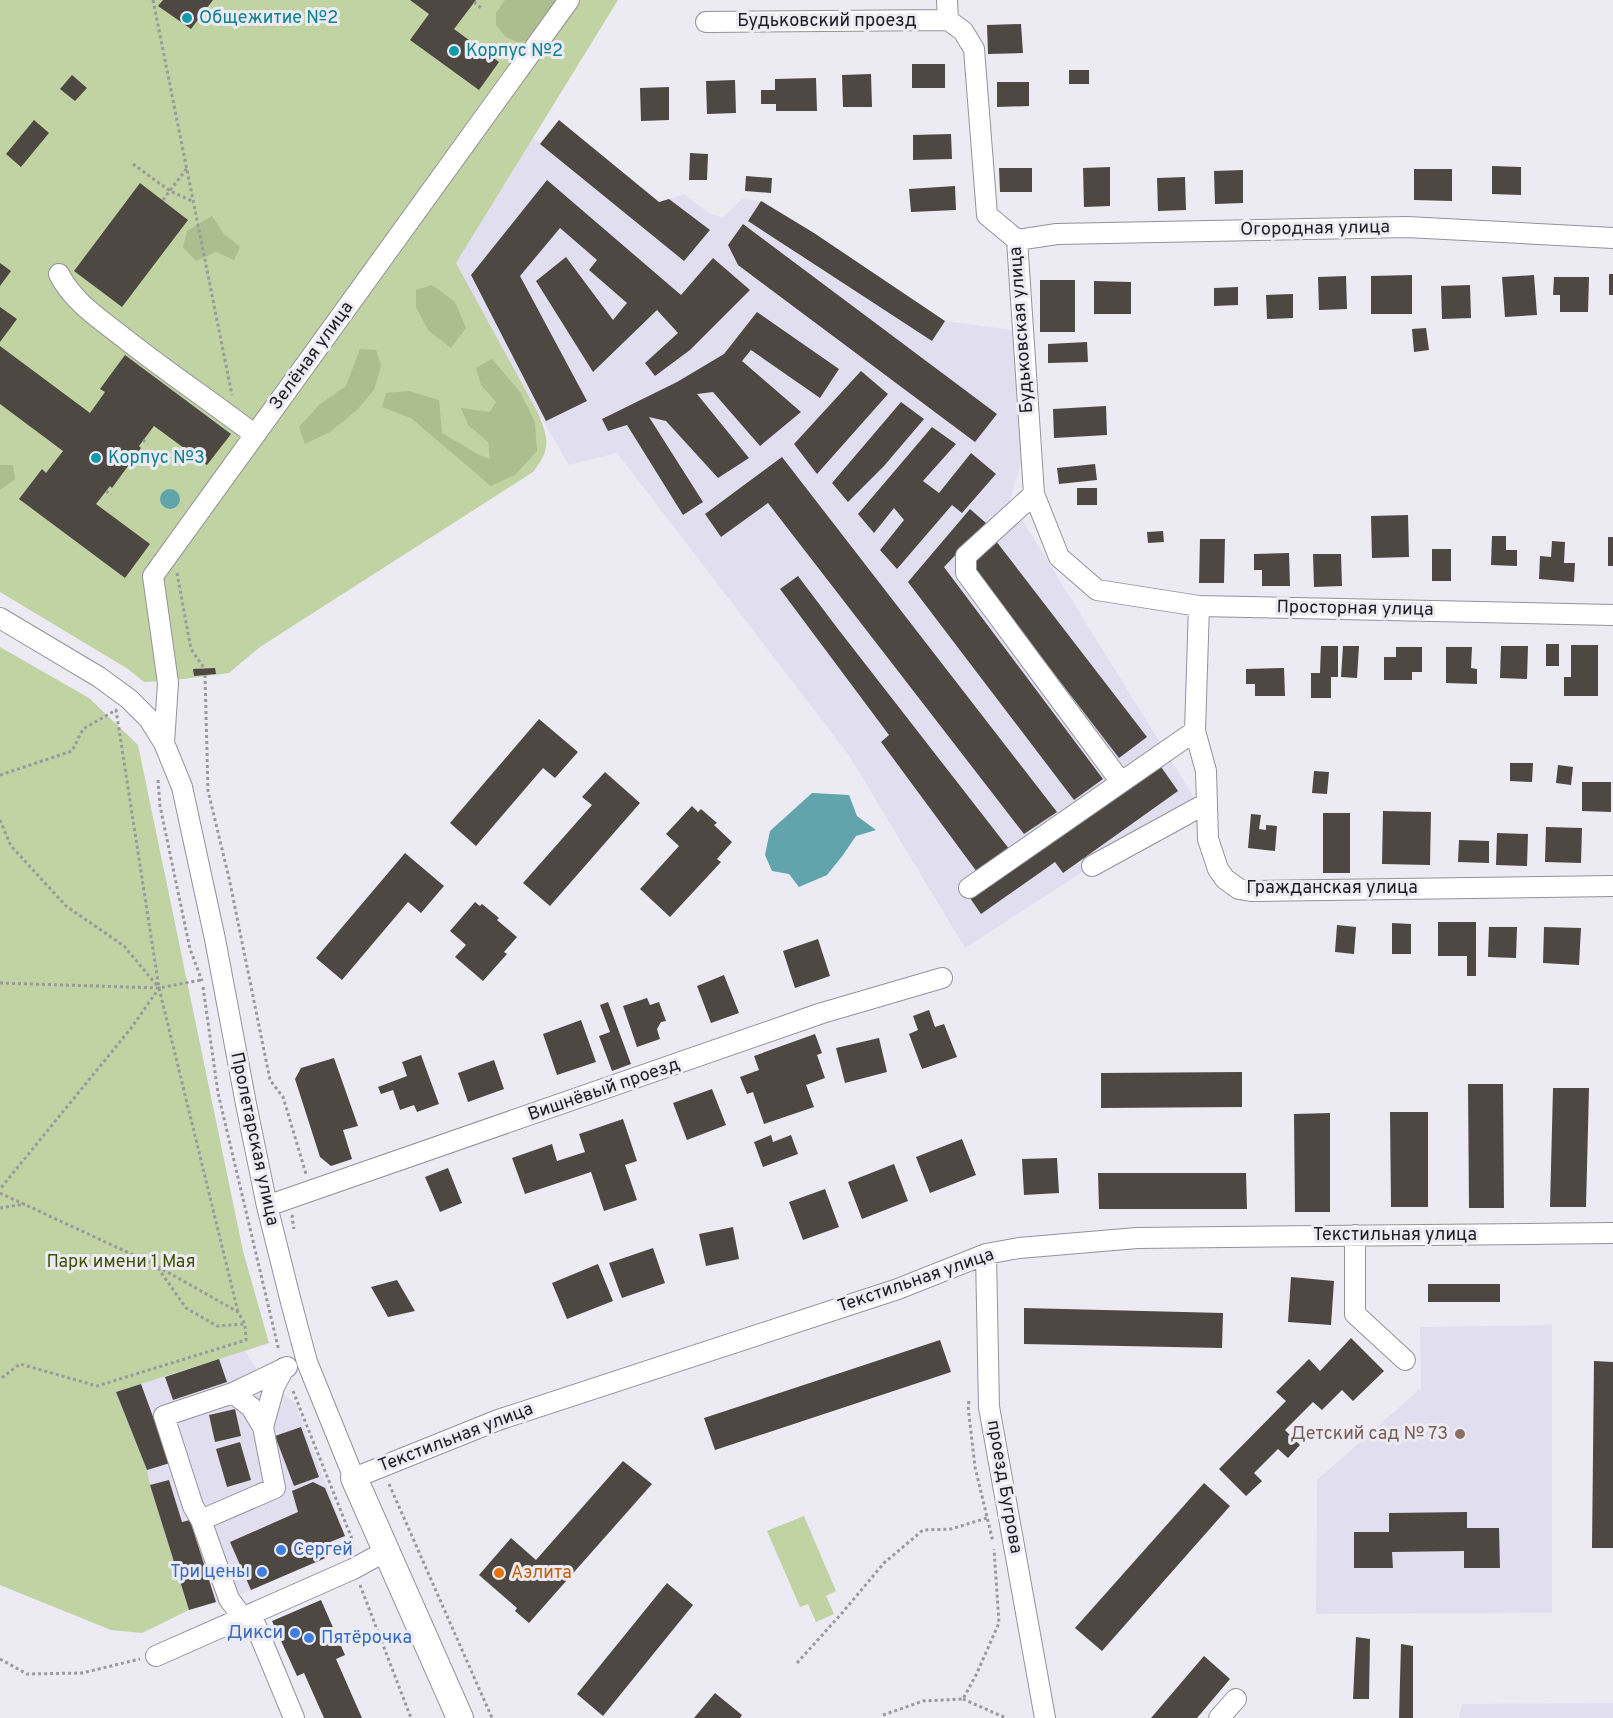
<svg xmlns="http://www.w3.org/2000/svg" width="1613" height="1718" font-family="Overpass,sans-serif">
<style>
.built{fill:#e1dfef}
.green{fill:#c1d2a3}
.forest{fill:#acbe8d}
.water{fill:#61a4ab}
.building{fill:#4e4843}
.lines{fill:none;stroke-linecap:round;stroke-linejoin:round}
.minor-casing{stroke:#93929a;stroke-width:22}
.major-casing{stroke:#93929a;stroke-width:28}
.path{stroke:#9999a0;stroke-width:3;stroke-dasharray:3 3;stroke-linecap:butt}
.minor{stroke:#fff;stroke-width:20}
.major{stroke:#fff;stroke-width:26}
.culture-dot{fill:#0f9aa8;stroke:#ecebf4;stroke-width:2}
.education-dot{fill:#8d6e63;stroke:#ecebf4;stroke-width:2}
.shop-dot{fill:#3f7fe0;stroke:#ecebf4;stroke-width:2}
.food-dot{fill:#e8710a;stroke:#ecebf4;stroke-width:2}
.labels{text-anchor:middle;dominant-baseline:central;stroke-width:6;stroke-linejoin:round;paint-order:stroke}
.culture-label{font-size:18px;fill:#0d838f;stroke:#ecebf4;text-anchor:start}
.street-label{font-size:18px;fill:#1d1d20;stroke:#ecebf4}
.park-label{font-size:18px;fill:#3e5202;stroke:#ecebf4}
.education-label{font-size:18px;fill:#785e54;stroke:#ecebf4;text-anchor:end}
.shop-label{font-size:18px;fill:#366cbe;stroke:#ecebf4;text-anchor:start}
.food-label{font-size:18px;fill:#c56008;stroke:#ecebf4;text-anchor:start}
</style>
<rect width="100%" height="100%" fill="#ecebf4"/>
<path class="built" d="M559 120 659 202 684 194 710 214 723 217 742 199 761 201 814 233 945 321 1019 331 1026 446 1010 500 1195 799 965 948 848 754 617 453 569 465 538 413 456 263 533 138 540 143Z
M1552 1325V1613L1316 1614 1317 1480 1421 1388 1420 1327Z
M245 1351 262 1378 295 1403 349 1544 346 1550 229 1599 189 1610 150 1485 147 1470 116 1392Z
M1613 1703V1718H1459L1462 1704Z"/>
<path class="green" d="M0 0H618L456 263 538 413C549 439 551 449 533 472L260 647 229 673 168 681 144 682 128 669 0 592Z
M0 647 89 698 138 745 243 1251 269 1343 116 1392 147 1470 150 1485 189 1610 142 1633 111 1630 0 1585Z
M804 1516 836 1591 826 1596 834 1614 816 1622 808 1604 800 1607 767 1531Z"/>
<path class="forest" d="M505 0H560L530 41 517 42 506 37 496 25V13Z
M212 216 224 234 240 247 234 260 216 252 196 261 183 247 187 231Z
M432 285 455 302 466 328 451 348 428 330 416 307V290Z
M360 349 376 350 381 366 374 390 357 410 330 432 305 444 299 427 319 405 346 386Z
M492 359 520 392 535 422 537 451 515 475 491 486 411 418 382 407 386 393 409 391 439 400 442 433 479 455 490 459 488 442 468 425 461 408 490 412 496 402 481 385 476 368Z
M0 465H13L15 479 0 490Z"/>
<path class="water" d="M160 499a10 10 0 1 1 20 0a10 10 0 1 1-20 0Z
M812 793 849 795 857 816 876 830 856 836 843 855 827 875 799 887 789 874 772 871 765 855 770 831Z"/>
<path class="building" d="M163 0H213L191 29 158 6Z
M410 0H476L454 29 499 62 479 90 410 40 429 14Z
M1021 24 1023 53 988 54 987 25Z
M912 64H945V88H912Z
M1069 70H1089V84H1069Z
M871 74 872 107H843L842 75Z
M72 75 87 88 75 101 60 89Z
M816 78 817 111H776V104H761V90H775V79Z
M735 80 736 113 707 114 706 81Z
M997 82H1029V106L997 107Z
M669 87V120L641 121 640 88Z
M34 120 49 133 21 167 6 154Z
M559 120 659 202 669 199 710 230 684 261 540 144Z
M951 134 952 159 913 160V135Z
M690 153 708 154 707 180H689Z
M1492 166 1521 167V195L1492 194Z
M1110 167V206L1084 207 1083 168Z
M999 168H1032V192H1000Z
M1414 169H1452V201L1414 200Z
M1243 170V203L1215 204 1214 171Z
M746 176 772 178 771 193 745 191Z
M1185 177 1186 210 1158 211 1157 178Z
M547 180 681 295 713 258 750 290 690 350 655 376 645 363 678 333 657 310 593 372 536 281 566 257 613 320 627 303 589 270 597 260 560 228 520 276 587 401 546 421 471 275Z
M140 183 188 220 122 307 74 271Z
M955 186 956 210 911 212 909 189Z
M761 201 814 233 945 321 932 341 748 221Z
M743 224 997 414 975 442 738 265 728 245Z
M0 263 11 271 0 286Z
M1609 274H1613V295H1609Z
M1412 275V314H1371V276Z
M1534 275 1537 315 1505 317 1502 277Z
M1346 276 1347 309 1319 310 1318 277Z
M1554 277H1589L1588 312H1560V295H1553Z
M1040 280H1075V332H1040Z
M1094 281 1131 282V314H1094Z
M1470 285 1471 318 1442 319 1441 286Z
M1238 287V305L1214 306V288Z
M1293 294V318L1267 319 1266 295Z
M0 307 17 319 0 342Z
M757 312 839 369 820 398 751 350 742 361 801 412 760 446 713 392 697 394 749 458 718 478 666 421 649 417 703 502 683 515 627 425 608 431 602 419 677 382 724 354Z
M1426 328 1429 350 1414 352 1412 329Z
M1087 342 1088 362 1048 363V344Z
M0 346 90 413 105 392 100 389 125 355 231 434 207 465 154 426 139 446 141 448 112 488 110 486 96 504 150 544 125 578 19 499 42 469 46 473 63 451 0 404Z
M861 371 888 394 817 474 794 444Z
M901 402 924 419 884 466 848 502 832 483Z
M1106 406 1107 435 1054 438 1053 409Z
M932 427 956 444 923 481 939 493 971 453 996 474 962 513 952 505 897 569 880 550 904 520 894 508 874 533 858 514Z
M782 457 1057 812 1024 834 768 503 721 537 705 514Z
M1095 464 1097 480 1059 484 1057 468Z
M1077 488H1097V505H1077Z
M970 509 986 523 944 567 1103 779 1074 800 908 582Z
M1408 515 1409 557 1372 558 1371 516Z
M1163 531 1164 542 1148 543 1147 532Z
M1492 536H1506V550H1517V566L1491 565Z
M1608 537H1613V566H1608Z
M1200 539H1225L1224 583H1199Z
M996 541 1147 737 1119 758 968 562Z
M1552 541 1565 542 1564 563H1575L1574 582 1539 579 1540 556 1551 557Z
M1432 549H1451V581H1432Z
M1289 553 1290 586H1262V570H1254V554Z
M1313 554H1341L1342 586 1314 587Z
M798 576 838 629 1010 850 977 872 881 742 889 735 780 589Z
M1546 644H1559V666H1546Z
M1571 645H1598V696H1564V677H1571Z
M1321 646H1338V677H1331V698H1311V673H1320Z
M1343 646H1359L1357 678 1341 677Z
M1501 646H1528L1527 679 1500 678Z
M1396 647H1422V672H1412V680H1384V657H1396Z
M1446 647H1472L1471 668 1477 669V684L1446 683Z
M215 668 216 674 194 676 193 669Z
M1284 668 1285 696H1255V684H1246V669Z
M539 719 578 752 555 778 543 768 476 846 450 823Z
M1510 763H1533L1532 782 1510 781Z
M1159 764 1178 791 1063 873 1055 862 981 914 970 898Z
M1558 765 1573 767 1571 785 1556 783Z
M1314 771 1329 772 1327 794 1312 793Z
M605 772 640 803 550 906 523 883 592 805 582 797Z
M1582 782H1611V812L1582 811Z
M692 806 698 812 701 809 717 823 714 825 732 842 717 859 721 862 670 917 640 889 679 846 666 834Z
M1383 811 1431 812 1430 865 1382 864Z
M1323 813H1350V873H1323Z
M1251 814 1261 815 1259 829 1266 830V825L1277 826 1275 851 1248 848Z
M1546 827 1582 828 1581 863 1545 862Z
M1497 833 1528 834 1527 866 1496 865Z
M1459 840 1489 841V863L1458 862Z
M405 853 444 886 421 913 408 902 342 980 316 958Z
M475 902 480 906 482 904 499 918 497 920 517 937 504 952 507 954 483 981 455 957 466 945 450 931Z
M1438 922H1476V976H1467V956H1438Z
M1392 923 1411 924V954H1392Z
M1337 925 1356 927 1354 954 1335 952Z
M1489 927H1517L1516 958 1488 957Z
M1544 927 1581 928 1579 965 1543 963Z
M818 939 830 976 795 988 783 951Z
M724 975 739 1013 711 1023 697 986Z
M647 998 650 1005 659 1002 666 1021 661 1022 657 1029 660 1039 637 1047 623 1006Z
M608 1002 631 1064 612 1071 599 1036 610 1032 600 1005Z
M929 1010 935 1027 944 1024 957 1057 922 1069 909 1034 918 1030 913 1016Z
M581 1020 596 1062 557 1075 543 1034Z
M815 1034 822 1053 817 1055 825 1078 806 1085 814 1107 764 1124 753 1092 747 1094 740 1077 759 1070 754 1056Z
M879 1038 887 1072 845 1083 836 1048Z
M421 1055 439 1104 417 1112 414 1105 400 1110 393 1090 381 1094 378 1087 407 1076 402 1062Z
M334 1058 358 1126 343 1130 352 1159 331 1166 320 1157 295 1079 301 1068Z
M494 1060 504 1089 468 1102 458 1073Z
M1242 1072V1107L1101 1108V1073Z
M1468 1084H1503L1504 1208H1469Z
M1553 1088H1589L1586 1207H1550Z
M712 1089 726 1125 687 1140 673 1103Z
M1390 1112H1428V1207H1391Z
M1330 1113V1212H1295L1294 1114Z
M623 1119 637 1161 625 1165 637 1200 604 1211 591 1172 525 1194 512 1158 552 1144 557 1161 585 1152 579 1134Z
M771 1135 773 1142 791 1135 798 1154 763 1167 754 1142Z
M962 1139 976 1175 930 1193 916 1157Z
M1057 1158 1059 1193 1024 1195 1022 1159Z
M894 1164 908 1201 862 1219 848 1182Z
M448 1168 462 1203 440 1212 425 1177Z
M1098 1173H1246L1247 1209H1099Z
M825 1189 839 1227 803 1240 789 1202Z
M733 1227 739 1259 706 1266 699 1234Z
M653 1248 665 1283 622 1298 609 1263Z
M598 1264 613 1301 567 1319 552 1283Z
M1291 1277 1334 1281 1331 1325 1288 1322Z
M397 1280 415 1311 388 1317 371 1287Z
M1428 1284H1500V1302H1428Z
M1024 1308 1223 1313 1222 1348 1024 1344Z
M1351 1338 1384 1371 1353 1401 1342 1390 1322 1410 1313 1402 1285 1430 1300 1445 1288 1458 1278 1449 1254 1473 1262 1481 1246 1496 1219 1469 1286 1401 1276 1392 1309 1359 1320 1371Z
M940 1340 951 1372 715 1450 704 1418Z
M219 1359 227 1382 173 1400 165 1377Z
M1594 1361 1613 1362V1548H1592Z
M141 1384 170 1463 147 1470 116 1392Z
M235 1409 241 1436 215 1442 209 1415Z
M301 1427 319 1477 294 1486 275 1436Z
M240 1442 251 1480 227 1487 216 1449Z
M623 1461 652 1484 529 1623 515 1611 517 1608 479 1575 511 1538 536 1560Z
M169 1480 182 1522 190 1520 216 1602 189 1610 150 1485Z
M313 1482 325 1488 345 1536 325 1544 330 1556 251 1590 230 1542 298 1512 292 1491Z
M1204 1483 1230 1506 1102 1651 1075 1628Z
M1467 1512V1528H1499L1500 1568H1464V1551L1392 1552 1393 1568H1354V1532H1389V1513Z
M667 1583 693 1605 603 1716 577 1694Z
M321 1600 345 1655 336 1659 362 1718H324L304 1673 297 1676 272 1621Z
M1356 1637 1370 1639 1369 1699H1353Z
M1401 1644 1413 1646V1718H1399Z
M1204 1656 1230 1679 1197 1718H1151Z
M715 1693 742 1715 740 1718H694Z"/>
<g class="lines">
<g class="minor-casing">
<path id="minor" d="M947 0 948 20 963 31 974 49 987 215 1017 240 1034 494 1059 557 1097 590 1199 606 1613 615
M706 22 948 20
M1017 240 1057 234 1407 227 1613 238
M59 274C73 302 100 319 124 338 167 372 212 402 255 435
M1034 494 966 556V573L1121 782
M1199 606 1195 731 1206 771 1208 839 1218 869 1225 879 1239 889 1251 891 1613 886
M0 618 99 677 129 699 149 719 164 743 182 787 215 939 246 1104 267 1206 291 1302 307 1362 354 1478 498 1420 898 1289 986 1254 1019 1248 1137 1238 1613 1233
M164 743 168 683 153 576 569 0
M1092 866 1207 803
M969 888 1195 731
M267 1206 822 1013 942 978
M1355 1235V1314L1405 1360
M986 1254 989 1407 1045 1718
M233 1393 287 1367
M201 1520 275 1488 263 1427 274 1387 284 1368
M251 1614 294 1718
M243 1618 229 1599 201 1520 193 1506 164 1416 233 1393 251 1407 263 1427
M156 1656 353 1569 386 1551
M1219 1718 1236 1699"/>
</g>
<g class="major-casing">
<path id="major" d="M354 1478 460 1718"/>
</g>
<path class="path" d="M153 0 232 395
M474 2 481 8
M133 164 170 191 194 202
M163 200 187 168
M143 440 148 444
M106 491 111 495
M177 573 191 649 204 668
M205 675 208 791 229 878 270 1080 283 1097 306 1174
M0 775 72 751 83 729 116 710 159 988 238 1312
M158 780 160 806 190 949 202 981
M0 820 11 846 66 906 124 946 159 988 132 1027 0 1189
M0 983 159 988 201 980
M203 987 218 1093 279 1351
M0 1193 157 1266 238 1312 245 1324 246 1340 97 1386 20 1364 0 1379
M0 1208 25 1204
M293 1215 292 1217 294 1229
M158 1268 186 1308 217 1326 245 1324
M293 1391 352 1539 353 1550
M969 1401 968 1406 975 1467 993 1542
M389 1484 492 1718
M360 1585 411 1718
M0 1659 27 1674 82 1673 140 1659
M797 1663 842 1613 884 1563 923 1530 951 1529 987 1518
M963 1699 1006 1718
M883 1715 923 1701 963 1699 976 1675 999 1623 994 1549"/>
<use href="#minor" class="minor"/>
<use href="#major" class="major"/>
</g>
<g class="culture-dot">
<circle cx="187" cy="18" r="6"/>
<circle cx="454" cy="51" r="6"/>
<circle cx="96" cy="458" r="6"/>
</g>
<circle class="education-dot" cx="1460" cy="1434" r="6"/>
<g class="shop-dot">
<circle cx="281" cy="1550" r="6"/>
<circle cx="262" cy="1572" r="6"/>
<circle cx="295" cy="1633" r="6"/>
<circle cx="309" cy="1638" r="6"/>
</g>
<circle class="food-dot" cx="499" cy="1573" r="6"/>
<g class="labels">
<g class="culture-label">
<text x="199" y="18">Общежитие №2</text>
<text x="466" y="51">Корпус №2</text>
<text x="108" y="458">Корпус №3</text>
</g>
<g class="street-label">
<text x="827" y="21">Будьковский проезд</text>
<text transform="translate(1315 229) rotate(-1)">Огородная улица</text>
<text transform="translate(1022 330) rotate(-94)">Будьковская улица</text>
<text transform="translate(312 356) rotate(-54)">Зелёная улица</text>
<text transform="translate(1355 609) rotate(1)">Просторная улица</text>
<text x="1332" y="888">Гражданская улица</text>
<text transform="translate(604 1090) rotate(-19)">Вишнёвый проезд</text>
<text transform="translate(254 1139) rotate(78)">Пролетарская улица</text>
<text x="1395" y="1235">Текстильная улица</text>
<text transform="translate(916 1281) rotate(-19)">Текстильная улица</text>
<text transform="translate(456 1438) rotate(-21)">Текстильная улица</text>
<text transform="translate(1004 1487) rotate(80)">проезд Бугрова</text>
</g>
<g class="park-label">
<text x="121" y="1262">Парк имени 1 Мая</text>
</g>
<g class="education-label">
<text x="1448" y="1434">Детский сад № 73</text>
</g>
<g class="shop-label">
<text x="293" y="1550">Сергей</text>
<text x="250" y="1572" text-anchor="end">Три цены</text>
<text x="283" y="1633" text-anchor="end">Дикси</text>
<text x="321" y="1638">Пятёрочка</text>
</g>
<g class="food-label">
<text x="511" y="1573">Аэлита</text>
</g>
</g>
</svg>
